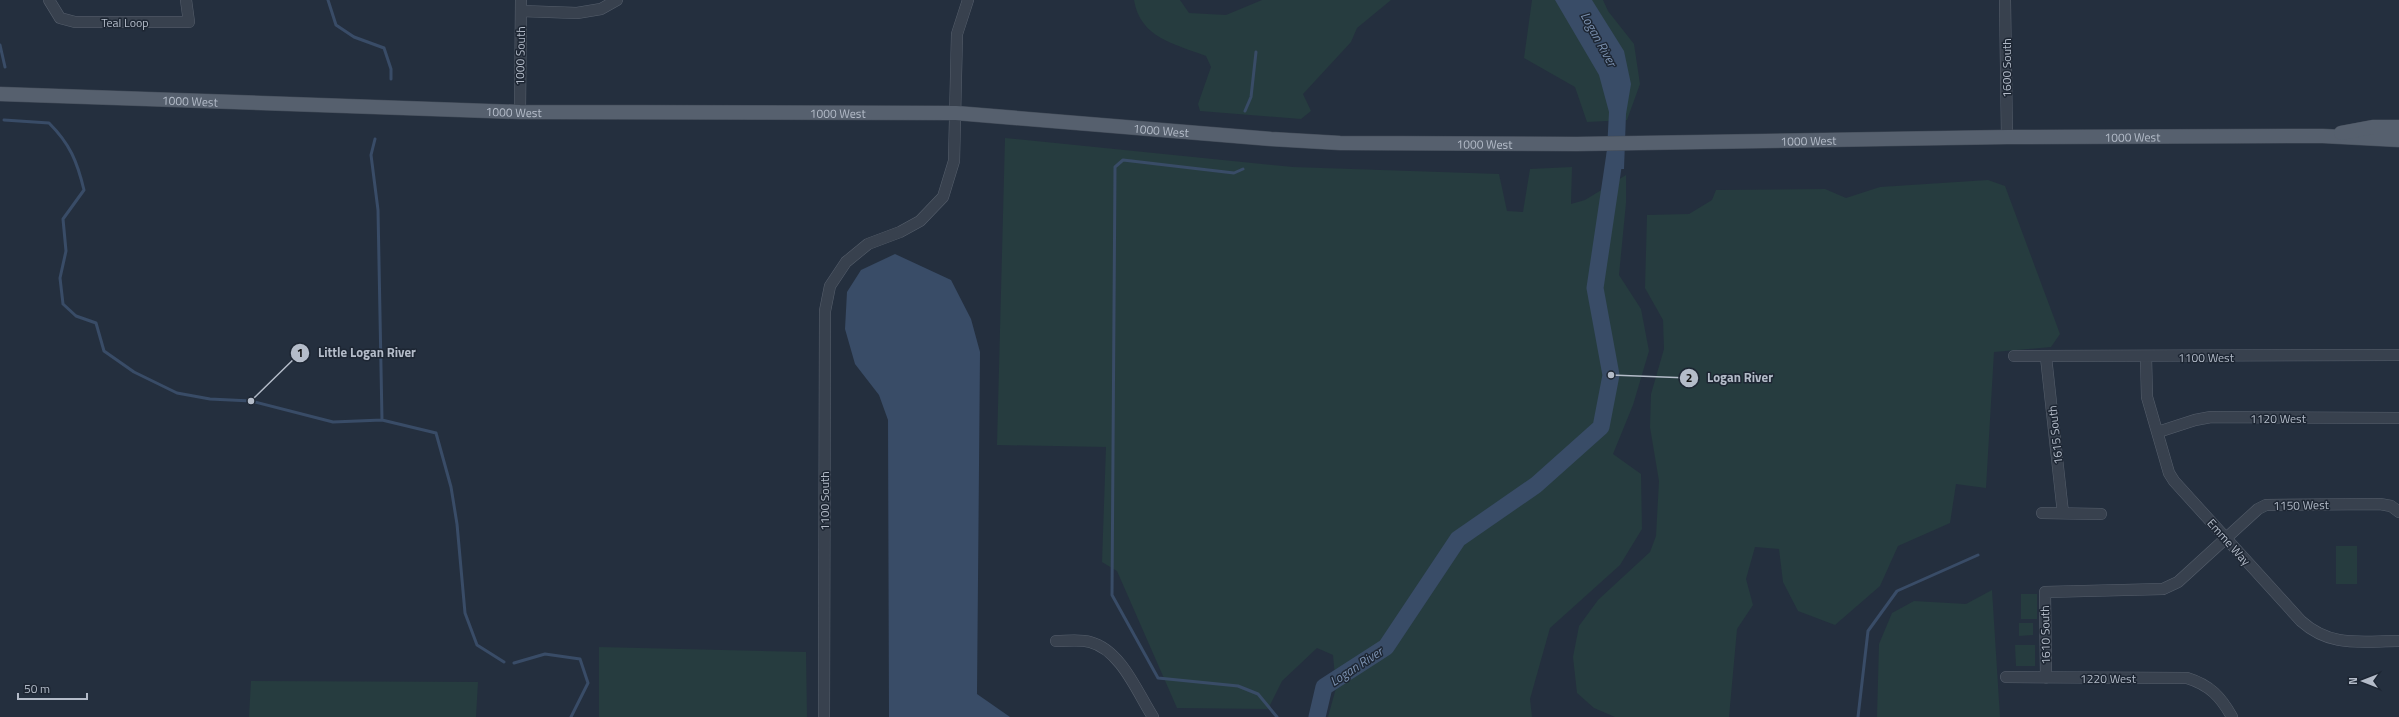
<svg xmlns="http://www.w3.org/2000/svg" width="2399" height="717" font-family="'Titillium Web',sans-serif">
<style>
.green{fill:#263c3f}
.water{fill:#394c67}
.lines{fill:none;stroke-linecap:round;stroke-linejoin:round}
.stream{stroke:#394c67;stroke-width:3}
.river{stroke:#394c67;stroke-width:17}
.minor-casing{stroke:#565f6c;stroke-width:12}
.major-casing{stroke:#414a57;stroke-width:15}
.minor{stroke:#38414e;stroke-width:11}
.major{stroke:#56606e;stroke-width:14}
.labels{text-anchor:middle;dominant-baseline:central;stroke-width:3;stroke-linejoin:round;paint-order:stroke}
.street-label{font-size:12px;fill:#b4bcc9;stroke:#1d2633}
.water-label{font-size:13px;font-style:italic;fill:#7c92b1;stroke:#1d2633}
.leader{fill:none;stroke:#b4bcc9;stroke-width:1.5}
.callout-dot{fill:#b4bcc9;stroke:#1d2633;stroke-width:1.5}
.mark-label{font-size:12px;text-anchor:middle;font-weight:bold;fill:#111}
.callout-label{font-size:13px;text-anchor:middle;font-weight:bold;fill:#b4bcc9;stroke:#1d2633;stroke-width:3;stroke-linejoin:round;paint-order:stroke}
</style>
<rect width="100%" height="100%" fill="#242f3e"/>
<path class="green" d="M1134 0H1180L1189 13 1226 15 1262 0H1391L1357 28 1351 42 1303 94 1311 111 1301 119 1200 111 1198 104 1211 67 1206 56C1175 44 1140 38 1134 0Z
M1532 0H1603L1608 11 1634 44 1640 84 1627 120 1587 122 1575 87 1524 58Z
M1005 138 1293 167 1499 174 1507 211 1523 212 1530 169 1572 167 1571 204 1585 200 1626 175V203L1619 275 1641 309 1649 351 1633 405 1613 454 1641 474 1642 529 1620 565 1550 628 1530 699 1532 717H1328L1336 688 1333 655 1317 648 1282 681 1268 709 1177 708 1117 571 1102 562 1106 447 997 445Z
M1988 180 2005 186 2060 334 2051 347 1994 352 1986 488 1956 484 1950 523 1898 546 1880 586 1835 625 1798 611 1783 582 1779 549 1755 547 1746 579 1753 605 1737 629 1729 717H1615L1594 708 1577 693 1573 657 1579 626 1598 600 1650 552 1656 536 1659 481 1650 427 1651 394 1664 349 1663 320 1645 288 1647 215 1689 214 1712 200 1716 190 1825 189 1846 198 1880 187Z
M2336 546H2357V584H2336Z
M1992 590 2000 717H1877L1879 644 1892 613 1914 601 1966 604Z
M2021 594H2037V619H2021Z
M2019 623H2033V635L2019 636Z
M2015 645H2035V666H2016Z
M599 647 806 652 807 717H599Z
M251 681 478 682 476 717H249Z"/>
<path class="water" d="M1555 0H1592L1624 51 1631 84 1626 114 1624 169H1606L1609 112 1599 75Z
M895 254 951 280 971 319 980 352 977 694 1010 717H889L888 420 879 395 855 364 845 329 847 292 861 270Z"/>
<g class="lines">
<path class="stream" d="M328 0 336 25 354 37 384 48 391 69V79
M0 45 5 67
M1245 111 1251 97 1256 52
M4 120 49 123C70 144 77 161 84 190L63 219 66 251 60 278 63 304 76 316 96 323 104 351 134 372 177 393 210 399 251 401 333 422 382 420 436 433 451 487 457 524 465 613 477 645 504 662
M375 139 371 155 378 210 382 420
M1243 169 1234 173 1123 160 1115 167 1112 595 1158 678 1238 686 1258 694 1277 717
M514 663 545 654 580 659 588 683 571 717
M1858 717 1868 631 1897 591 1978 555"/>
<path class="river" d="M1317 717 1324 687 1386 647 1458 539 1536 485 1601 427 1611 375 1595 288 1616 147"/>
<g class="minor-casing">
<path id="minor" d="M49 0 60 18 75 22H189L186 0
M2005 0 2007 137
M521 11 577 13 601 9 617 0
M520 112 521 0
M2014 356 2399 355
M2046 357 2063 513
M2146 357 2147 397 2169 473 2174 481 2301 621C2331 648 2361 641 2399 641
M2158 432 2195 420 2211 417 2399 418
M2042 513 2101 514
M1056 641C1067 641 1080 639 1090 642 1121 650 1137 692 1153 717
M2006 677 2187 678C2210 685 2221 697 2232 717
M2046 678 2045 592 2163 589 2178 582 2258 509 2266 505 2380 504 2391 506 2399 512
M824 717 825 311 830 286 846 262 868 244 900 232 920 221 943 197 954 161 957 34 968 0"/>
</g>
<g class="major-casing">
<g id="major">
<path id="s1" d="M0 94 520 112 956 113 1271 139 1340 143 1577 144 2007 137 2323 136 2399 140"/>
<path d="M2341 133 2373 127H2399"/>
</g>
</g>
<use href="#minor" class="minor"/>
<use href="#major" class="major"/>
</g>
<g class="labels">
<g class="street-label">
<text x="125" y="22">Teal Loop</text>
<text transform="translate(520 56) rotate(-89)">1000 South</text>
<text transform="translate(2006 68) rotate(-90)">1600 South</text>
<text stroke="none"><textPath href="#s1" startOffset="190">1000 West</textPath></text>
<text stroke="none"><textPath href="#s1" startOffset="514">1000 West</textPath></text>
<text stroke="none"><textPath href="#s1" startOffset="838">1000 West</textPath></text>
<text stroke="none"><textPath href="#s1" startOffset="1162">1000 West</textPath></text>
<text stroke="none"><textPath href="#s1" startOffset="2134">1000 West</textPath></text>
<text stroke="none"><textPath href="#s1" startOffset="1810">1000 West</textPath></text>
<text stroke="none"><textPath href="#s1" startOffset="1486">1000 West</textPath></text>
<text x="2206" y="357">1100 West</text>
<text x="2278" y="418">1120 West</text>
<text transform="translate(2055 435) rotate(-96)">1615 South</text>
<text transform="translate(824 501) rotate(-90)">1100 South</text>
<text transform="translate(2301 505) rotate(-1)">1150 West</text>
<text transform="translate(2229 542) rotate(48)">Emme Way</text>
<text transform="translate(2045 635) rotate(-91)">1610 South</text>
<text x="2108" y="678">1220 West</text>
</g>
<g class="water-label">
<text transform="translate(1599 39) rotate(61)">Logan River</text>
<text transform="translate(1356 666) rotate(-33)">Logan River</text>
</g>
</g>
<path class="leader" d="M251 401L300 353M1611 375L1689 378"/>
<g class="callout-dot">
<circle cx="251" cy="401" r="4"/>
<circle cx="1611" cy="375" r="4"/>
<circle cx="300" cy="353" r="10"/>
<circle cx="1689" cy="378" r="10"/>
</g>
<g class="mark-label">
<text x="300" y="357">1</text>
<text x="1689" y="382">2</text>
</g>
<g class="callout-label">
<text x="367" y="357">Little Logan River</text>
<text x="1740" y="382">Logan River</text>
</g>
<g transform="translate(2363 681) rotate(270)" stroke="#1d2633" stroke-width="3" paint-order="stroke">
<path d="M0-3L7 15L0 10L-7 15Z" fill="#b4bcc9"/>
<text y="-6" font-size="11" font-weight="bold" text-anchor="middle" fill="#b4bcc9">N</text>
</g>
<path d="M18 693v6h69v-6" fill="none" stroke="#b4bcc9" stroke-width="2"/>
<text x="24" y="693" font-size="12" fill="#b4bcc9" stroke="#1d2633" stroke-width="3" paint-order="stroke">50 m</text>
</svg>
